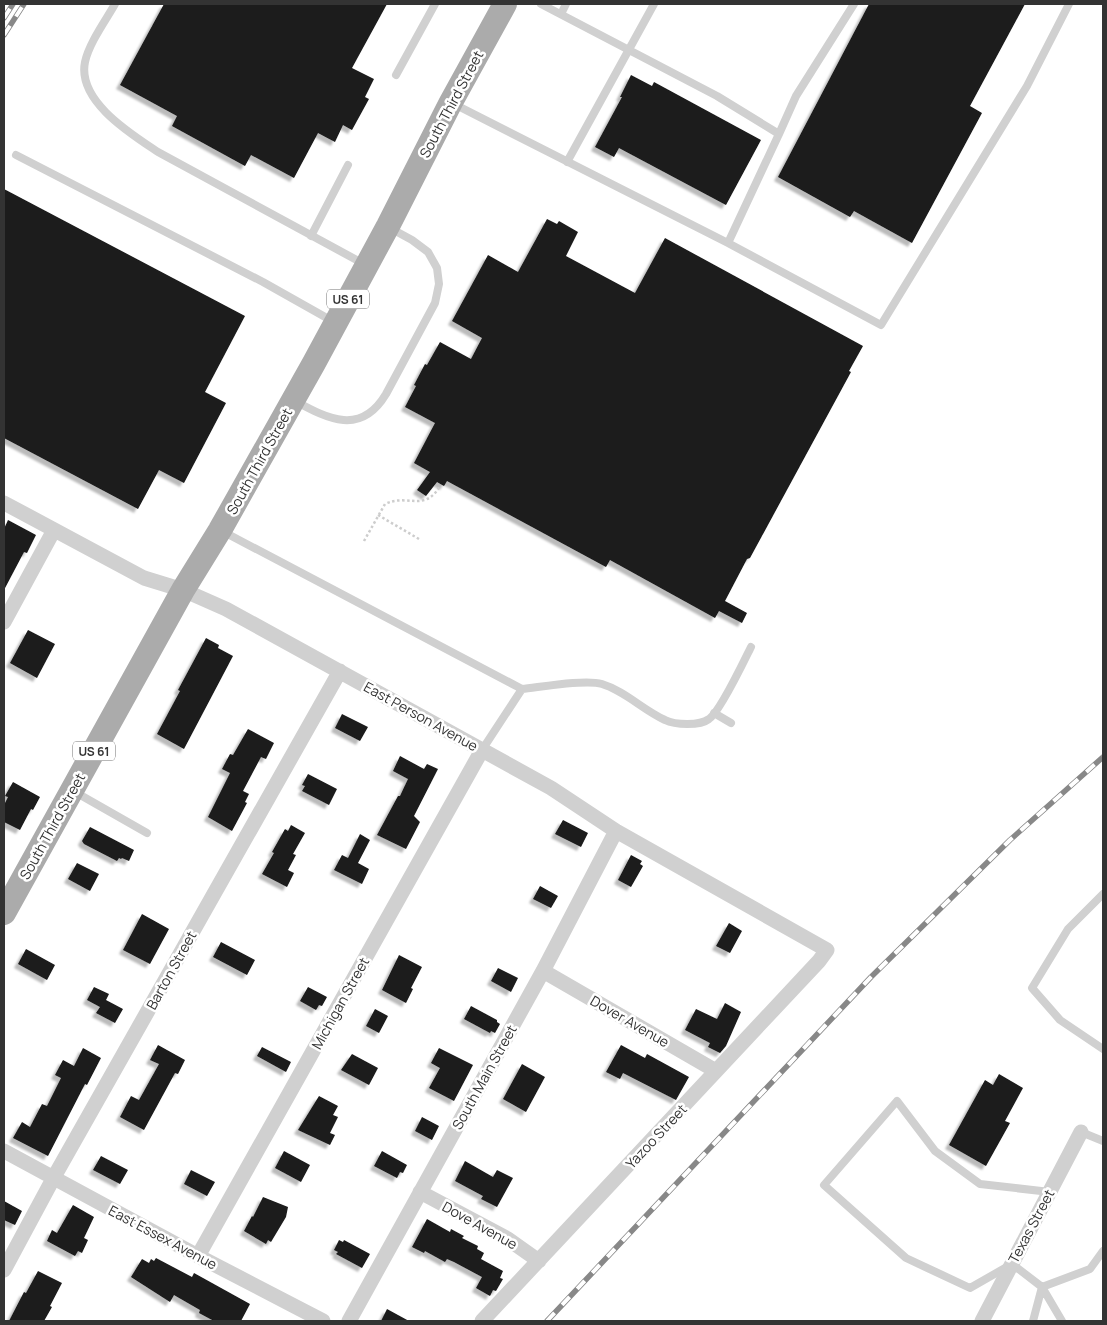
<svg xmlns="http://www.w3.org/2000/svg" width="1107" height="1325" font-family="Manrope,sans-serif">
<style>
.building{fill:#1a1a1a;filter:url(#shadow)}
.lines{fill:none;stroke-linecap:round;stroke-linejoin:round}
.path{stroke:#cdcdcd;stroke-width:2.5;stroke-dasharray:2.5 2.5;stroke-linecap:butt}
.lane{stroke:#d0d0d0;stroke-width:8}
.street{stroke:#d0d0d0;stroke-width:15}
.primary{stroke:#ababab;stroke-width:24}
.rail-casing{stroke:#888;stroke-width:5.5}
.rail{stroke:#fff;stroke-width:4;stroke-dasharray:11;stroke-linecap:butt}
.labels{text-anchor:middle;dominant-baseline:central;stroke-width:5;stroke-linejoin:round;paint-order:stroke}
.shield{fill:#fff;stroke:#707070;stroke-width:1}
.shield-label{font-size:12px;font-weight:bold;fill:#333}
.street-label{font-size:14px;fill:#333;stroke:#fff}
</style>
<defs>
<filter id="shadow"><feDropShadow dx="-4" dy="4" stdDeviation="1" flood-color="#0004"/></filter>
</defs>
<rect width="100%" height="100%" fill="#fff"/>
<path class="building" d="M164 4H387L352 68 374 79 365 97 369 99 352 130 343 125 335 142 318 133 294 178 251 155 245 166 172 126 177 116 120 85Z
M869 4H1025L970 106 982 113 912 243 854 211 850 217 778 177Z
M631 75 652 86 654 82 761 140 726 205 619 148 614 157 595 147 622 97H620Z
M4 189 245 316 205 392 226 403 184 483 159 470 138 509 4 438Z
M547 219 557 224 559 221 578 232 566 256 635 293 665 238 863 346 849 371 851 372 750 558 747 559 725 601 747 613 742 623 719 611 715 618 610 560 606 567 447 481 444 486 437 482 426 496 417 490 430 472 414 463 435 423 405 407 416 386 414 385 425 364 427 365 440 342 471 359 482 338 452 321 488 255 518 272Z
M8 520 36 535 27 553 24 552 4 590V529Z
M28 630 55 644 37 678 10 663Z
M206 638 219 645 218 648 233 656 184 749 157 734 180 691 178 690Z
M342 714 368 727 360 741 335 728Z
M248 729 274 743 266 759 261 757 243 791 249 794 245 802 247 803 232 831 208 817 230 773 222 769 230 754 233 755Z
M400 756 424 769 427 764 438 769 414 816 420 822 406 849 377 835 398 796H400L408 779 393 771Z
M308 774 337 789 329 805 302 791 305 786 302 785Z
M13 782 40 797 33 810 31 809 20 830 4 822V805L8 797 5 796Z
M563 820 588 833 581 847 555 834Z
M291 825 305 833 293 854 296 855 288 870 294 873 287 887 262 874 274 853 272 852 285 829 288 831Z
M90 827 134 850 129 861 122 858 121 859 119 858 117 861 84 844 82 841Z
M360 834 370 840 358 863 369 869 362 884 334 870 342 855 348 858Z
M631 855 642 861 640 864 643 866 631 887 618 880Z
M77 863 99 874 90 891 68 879Z
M540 886 558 896 551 908 533 899Z
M142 914 169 929 150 964 123 950Z
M729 923 742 931 730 953 716 946Z
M221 942 255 960 247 975 213 957Z
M26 949 55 965 47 980 18 964Z
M399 955 422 967 411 988 413 989 406 1003 382 990Z
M498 968 518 978 511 992 491 981Z
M94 987 109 994 106 1000 123 1009 115 1023 96 1013 100 1007 87 1000Z
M308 987 327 997 322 1006 319 1005 316 1010 300 1001Z
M725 1003 741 1012 726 1046 720 1053 708 1047 710 1043 685 1030 696 1009 717 1019Z
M471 1006 497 1020V1022L500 1024 495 1033 491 1031 490 1033 464 1019Z
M375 1009 388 1016 379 1033 366 1026Z
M158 1045 185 1060 178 1074 175 1073 144 1130 120 1117 131 1096 139 1100 159 1064 150 1060Z
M621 1045 645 1058 647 1054 689 1077 676 1100 623 1073 620 1079 606 1072Z
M262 1047 291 1062 286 1072 257 1056Z
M83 1048 101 1058 87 1085 85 1084 48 1156 13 1138 22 1122 30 1127 42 1104 47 1106 61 1078 55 1075 63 1060 74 1066Z
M439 1048 473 1065 454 1101 429 1088 440 1068 431 1063Z
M352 1054 378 1068 369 1085 341 1070Z
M522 1064 545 1077 526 1112 503 1099Z
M999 1074 1023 1088 1005 1121 1010 1123 986 1166 949 1145 985 1080 993 1085Z
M319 1096 338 1106 333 1115 338 1117 330 1133 335 1135 330 1145 298 1130Z
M422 1117 439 1126 432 1140 415 1131Z
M284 1151 310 1165 301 1182 275 1168Z
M382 1151 407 1165 403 1173 400 1172 397 1178 374 1166Z
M101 1156 128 1170 120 1184 93 1170Z
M465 1161 493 1177 497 1170 513 1178 497 1207 481 1199 483 1196 455 1181Z
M191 1170 215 1182 207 1196 184 1184Z
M263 1197 288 1207 286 1217 271 1242 268 1240 266 1244 244 1231 252 1216 253 1217Z
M4 1201 22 1211 15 1225 4 1220Z
M73 1205 94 1217 84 1238 88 1240 82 1253 78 1251 75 1256 47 1241 52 1230 57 1233Z
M427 1219 450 1232 451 1229 464 1236 462 1238 478 1246 477 1249 484 1253 481 1259 503 1271 500 1278 503 1279 496 1291 493 1290 490 1296 476 1288 482 1277 454 1262 447 1259 445 1262 425 1251 424 1253 412 1247Z
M339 1240 343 1242 344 1240 370 1254 362 1268 336 1254 338 1252 334 1250Z
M156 1258 192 1277 194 1273 250 1304 241 1321H214L199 1313 200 1310 174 1295 170 1302 131 1277 142 1259 149 1263 151 1259 154 1261Z
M38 1271 62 1283 50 1306 52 1307 44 1321H9L24 1292 26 1293Z
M387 1309 409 1321H381Z"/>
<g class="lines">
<path class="path" d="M378 515 419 539
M364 541 385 504C408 493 424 513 440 486"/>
<path class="lane" d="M115 4C106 20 89 43 85 62 77 101 131 134 158 152L364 264
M541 4 717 96 779 134 796 96 854 4
M561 14 566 4
M396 75 435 4
M452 103 728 243 779 134
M16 155 263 282 334 322
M567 162 654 4
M311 236 348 165
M728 243 881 325 1027 86 1069 4
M295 401C328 419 361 436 386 394L435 303 439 284 437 268 428 252 412 240 390 228
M222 531 522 689 482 750
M522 689C541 687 585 679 602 684 625 691 643 710 665 720 675 725 700 726 709 719 720 712 744 661 751 647
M714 713 731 723
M75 792 147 833
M1103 894 1068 929 1032 988 1060 1020 1103 1049
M1081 1132 1103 1141
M1050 1192 980 1184 935 1151 897 1101 824 1185 906 1258 970 1288 1012 1264 1042 1287 1062 1321
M1042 1287 1090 1269 1103 1251
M1033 1321 1042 1287"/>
<path class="street" d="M4 503 144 578 183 590 226 609 551 788 616 831 827 950 819 961 482 1321
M4 622 54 530
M543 971 716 1071
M4 1151 198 1256 323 1321
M420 1192 508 1239 539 1261
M198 1256 482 750
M4 1270 54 1177 340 671
M349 1321 543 971 616 831
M982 1321 1081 1132"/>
<path class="primary" d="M4 913 183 590 220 530 314 363 388 226 451 102 505 4"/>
<g class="rail-casing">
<path id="rail" d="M4 18 13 4
M4 35 24 4
M547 1321 871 977 1010 840 1103 757"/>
</g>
<use href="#rail" class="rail"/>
</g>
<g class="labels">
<g class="shield">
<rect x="327" y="289.5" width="42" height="19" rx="4"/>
<rect x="73" y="741.5" width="42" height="19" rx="4"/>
</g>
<g class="shield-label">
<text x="348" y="299">US 61</text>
<text x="94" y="751">US 61</text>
</g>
<g class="street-label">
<text transform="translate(451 104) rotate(-62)">South Third Street</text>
<text transform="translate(259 461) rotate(-61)">South Third Street</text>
<text transform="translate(421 716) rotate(29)">East Person Avenue</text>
<text transform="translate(52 826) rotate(-61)">South Third Street</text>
<text transform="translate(171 970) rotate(-61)">Barton Street</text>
<text transform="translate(340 1003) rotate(-61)">Michigan Street</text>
<text transform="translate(630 1021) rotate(30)">Dover Avenue</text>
<text transform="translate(484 1077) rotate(-61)">South Main Street</text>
<text transform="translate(656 1136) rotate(-47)">Yazoo Street</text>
<text transform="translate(480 1225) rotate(29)">Dove Avenue</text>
<text transform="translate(1031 1226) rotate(-62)">Texas Street</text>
<text transform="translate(163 1237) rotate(28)">East Essex Avenue</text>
</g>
</g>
<rect width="1107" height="1325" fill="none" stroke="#333333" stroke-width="10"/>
</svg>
